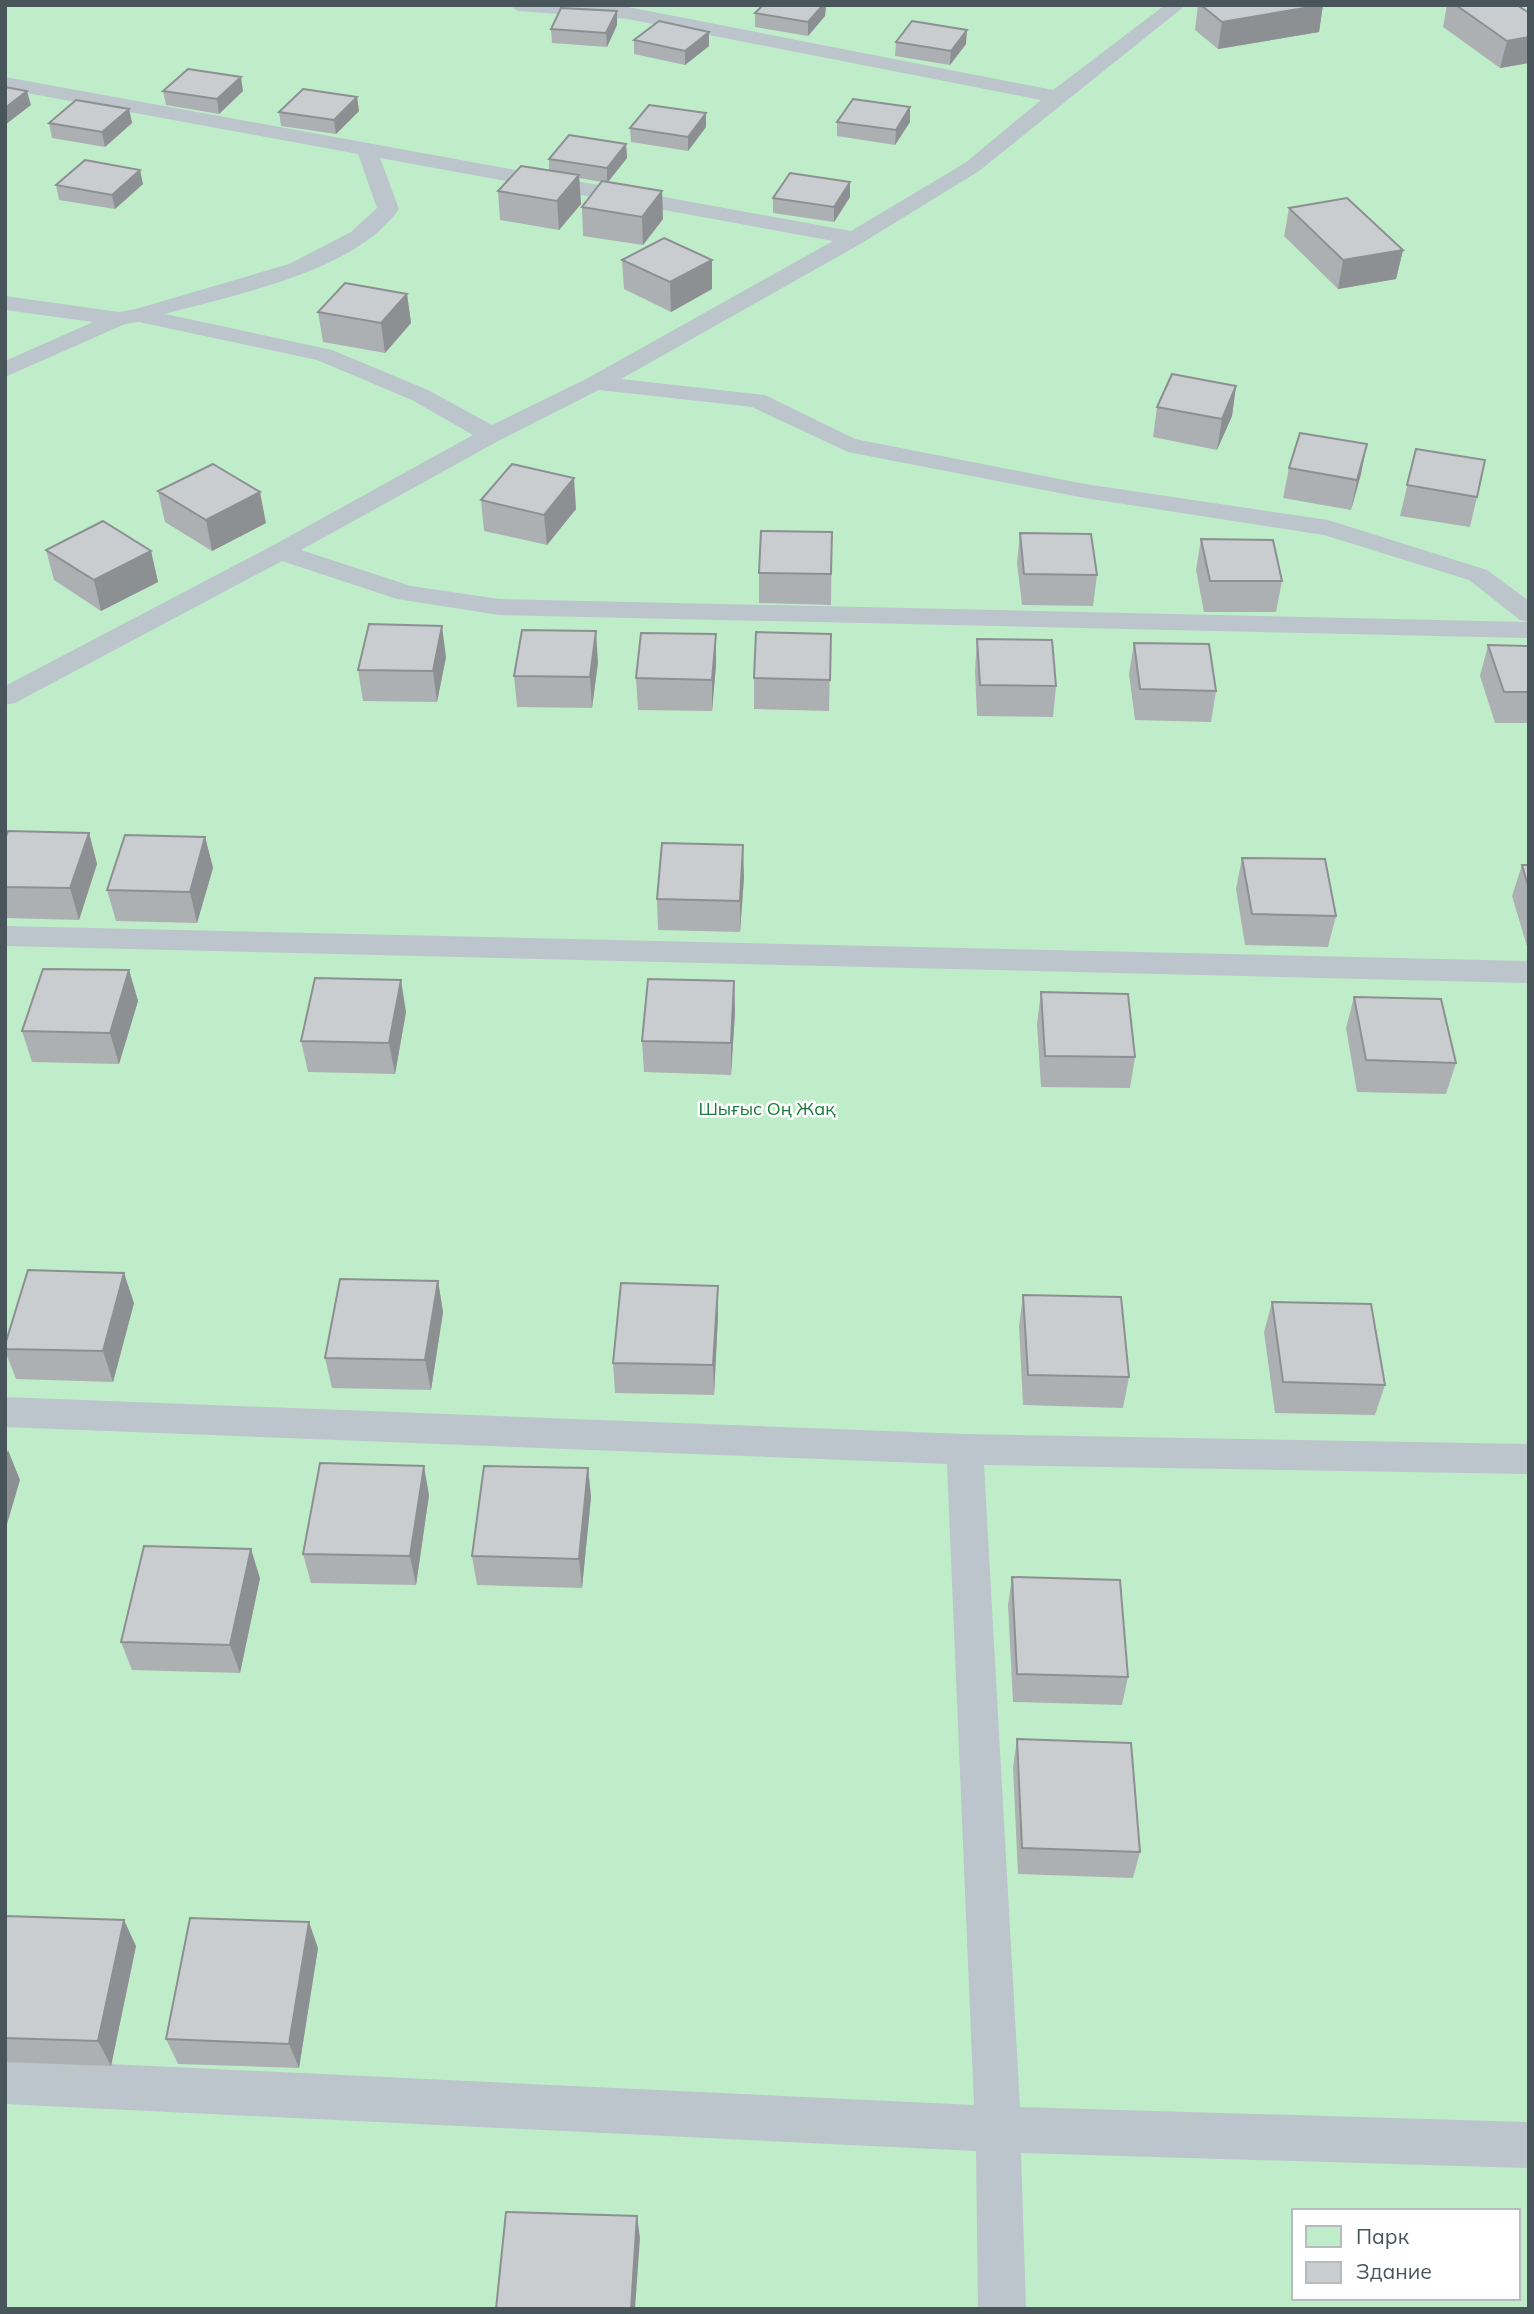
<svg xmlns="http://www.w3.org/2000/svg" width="1534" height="2314" font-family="Mulish,sans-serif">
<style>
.green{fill:#bfedca;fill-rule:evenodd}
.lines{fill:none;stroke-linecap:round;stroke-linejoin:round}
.service{fill:#bbc5cb;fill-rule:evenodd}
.wall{fill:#adb0b3}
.shaded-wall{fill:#8d9092}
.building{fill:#c9cdd0;stroke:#8d9092;stroke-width:2}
.labels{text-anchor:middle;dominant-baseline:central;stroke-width:5;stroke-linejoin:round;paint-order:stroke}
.park-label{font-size:18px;fill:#1b7a3d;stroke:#fff}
</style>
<rect width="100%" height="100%" fill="#f1efef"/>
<path class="green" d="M5 5H1529V2309H5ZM1294 2211H1518V2298H1294Z"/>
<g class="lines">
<path class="service" d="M509 5 628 7 1053 90 1165 5H1186L979 171 862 243 621 379 765 395 855 439 1085 484 1328 520 1487 570 1529 601V622L1520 620 1469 580 1324 535 1085 498 848 452 752 407 599 390 500 440 301 550 411 586 499 599 1529 622V638L499 615 397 599 282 561 15 703 5 705V686L270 547 473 435 412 400 317 360 139 322 125 324 5 377V361L93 322 5 310V296L119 312 136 309 289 264 351 232 377 208 358 154 5 89V77L851 231 965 163 1041 100 628 19 518 11ZM380 158 833 241 588 378 492 425 428 390 332 350 165 314C236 294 355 272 399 209Z
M5 926 1529 961V983L5 946Z
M5 1397 965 1434 1529 1444V1474L984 1465 1020 2107 1529 2122V2168L1021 2153 1026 2309H978L976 2151 5 2104V2059L974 2105 947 1464 5 1427Z"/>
</g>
<path class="wall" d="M763 5H826L825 16 808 36 755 27V13Z
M1198 5H1323L1319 32 1218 49 1195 30Z
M1447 5H1517L1529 13V63L1500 68 1443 27Z
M617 25 607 47 552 43 551 29Z
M709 32V46L685 65 634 54V40Z
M896 42 966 44 950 65 895 56Z
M163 91H243L219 114 166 105Z
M357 97 359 111 336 134 281 126 279 112Z
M129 109 132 123 105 147 52 138 49 123Z
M837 122H910L895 145 837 136Z
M706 127 688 151 631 142 630 128Z
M626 144 627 158 608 182 662 191 663 219 643 245 583 236 582 207 602 182 579 178 581 204 559 230 500 220 498 191 549 171V159Z
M850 182V197L834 222 773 213V198Z
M143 184 115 209 59 200 56 185Z
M1289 208 1403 250 1396 279 1338 289 1284 236Z
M622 260H712V289L671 312 624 289Z
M407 294 411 323 385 353 323 342 318 312Z
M1236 386 1232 416 1217 450 1153 437 1157 407Z
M1416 449 1477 497 1470 527 1400 516Z
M1289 468 1361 474 1351 510 1283 498Z
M158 491 266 523 212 551 165 522Z
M481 500 576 509 547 545 484 531Z
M832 532 831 605 759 603V573Z
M1020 533 1097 575 1093 606 1022 605 1017 563Z
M1201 539 1282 581 1276 612H1204L1196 570Z
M46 550 151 551 158 582 101 611 54 580Z
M831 634 829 711 754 709V678Z
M977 639 1056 686 1053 717 977 716 975 670Z
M1134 643 1216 691 1211 722 1135 720 1129 674Z
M1488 645 1529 646V723H1495L1480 676Z
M446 657 437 702 363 701 358 670Z
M598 662 592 708 517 707 514 676Z
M716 665 712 711 638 710 636 678Z
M89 833 97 864 79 920 5 918V839Z
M205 837 213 868 197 923 116 921 107 890Z
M1242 858 1336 916 1328 947 1245 945 1236 889Z
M1522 865H1529V953L1512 896Z
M744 877 740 932 658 930 657 899Z
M129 970 138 1001 119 1064 32 1062 22 1031Z
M734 981 735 1012 731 1075 644 1072 642 1041Z
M1041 992 1135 1057 1130 1088 1041 1087 1037 1024Z
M1354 997 1456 1063 1446 1094 1357 1092 1346 1028Z
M406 1012 395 1074 308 1072 301 1041Z
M438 1281 443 1312 431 1390 332 1388 325 1358Z
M718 1286V1316L714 1395 615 1393 613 1363Z
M1023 1295 1129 1377 1123 1408 1023 1405 1019 1326Z
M1272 1302 1385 1385 1375 1415 1275 1413 1264 1332Z
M134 1303 113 1382 16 1379 5 1351V1345Z
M588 1468 591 1497 582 1588 477 1585 472 1556Z
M429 1495 416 1585 311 1583 303 1554Z
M1012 1577 1128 1677 1122 1705 1013 1702 1008 1605Z
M260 1578 240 1673 132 1670 121 1642Z
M1017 1739 1140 1852 1133 1878 1018 1874 1013 1767Z
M6 1916 136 1946 111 2066 5 2062Z
M318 1948 299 2068 178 2064 166 2039Z"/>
<path class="shaded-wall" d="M823 5H826L825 16 808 36V22Z
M1323 5 1319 32 1218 49 1222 22Z
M617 11V25L607 47 606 33Z
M967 30 966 44 950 65 951 51Z
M709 32V46L685 65V51Z
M1529 37V63L1500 68 1507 41Z
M241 77 243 91 219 114 217 99Z
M27 91 31 105 5 125V108Z
M357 97 359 111 336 134 334 120Z
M910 107V122L895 145 896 130Z
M129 109 132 123 105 147 102 132Z
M706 113V127L688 151V137Z
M626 144 627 158 607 183V168Z
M140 170 143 184 115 209 112 195Z
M579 175 581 204 559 230 557 201Z
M850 182V197L834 222V207Z
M662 191 663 219 643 245 642 217Z
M1403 250 1396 279 1338 289 1343 260Z
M712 260V289L671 312 670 282Z
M407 294 411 323 385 353 381 323Z
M1236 386 1232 416 1217 450 1222 419Z
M1367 444 1361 474 1351 510 1357 480Z
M574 478 576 509 547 545 544 515Z
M260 492 266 523 212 551 206 520Z
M151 551 158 582 101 611 94 580Z
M442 626 446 657 437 702 433 671Z
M596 631 598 662 592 708 590 677Z
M716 634V665L712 711V680Z
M89 833 97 864 79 920 70 888Z
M205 837 213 868 197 923 190 892Z
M743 845 744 877 740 932V901Z
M129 970 138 1001 119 1064 110 1033Z
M401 980 406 1012 395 1074 389 1043Z
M734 981 735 1012 731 1075V1043Z
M124 1273 134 1303 113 1382 103 1351Z
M438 1281 443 1312 431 1390 425 1360Z
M718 1286V1316L714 1395 713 1365Z
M8 1450 20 1480 5 1531V1458Z
M424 1466 429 1495 416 1585 410 1556Z
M588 1468 591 1497 582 1588 579 1559Z
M251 1549 260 1578 240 1673 230 1645Z
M124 1920 136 1946 111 2066 98 2041Z
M309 1922 318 1948 299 2068 289 2044Z
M637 2216 640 2238 635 2309H631Z"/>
<path class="building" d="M763 5H823L808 22 755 13Z
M1201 5H1322L1222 22Z
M1456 5H1517L1529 13V37L1507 41Z
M561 8 617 11 606 33 551 29Z
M659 21 709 32 685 51 634 40Z
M912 21 967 30 951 51 896 42Z
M188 69 241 77 217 99 163 91Z
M5 87 27 91 5 108Z
M303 89 357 97 334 120 279 112Z
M853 99 910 107 896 130 837 122Z
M76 100 129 109 102 132 49 123Z
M649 105 706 113 688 137 630 128Z
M569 135 626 144 607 168 549 159Z
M85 160 140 170 112 195 56 185Z
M521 166 579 175 557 201 498 191Z
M790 173 850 182 834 207 773 198Z
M602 181 662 191 642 217 582 207Z
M1347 198 1403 250 1343 260 1289 208Z
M664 238 712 260 670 282 622 260Z
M345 283 407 294 381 323 318 312Z
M1172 374 1236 386 1222 419 1157 407Z
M1300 433 1367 444 1357 480 1289 468Z
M1416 449 1485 460 1477 497 1407 485Z
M213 464 260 492 206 520 158 491Z
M512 464 574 478 544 515 481 500Z
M103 521 151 551 94 580 46 550Z
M761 531 832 532 831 574 759 573Z
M1020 533 1091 534 1097 575 1024 574Z
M1201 539 1273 540 1282 581H1210Z
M369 624 442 626 433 671 358 670Z
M522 630 596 631 590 677 514 676Z
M756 632 831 634 830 680 754 678Z
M641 633 716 634 712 680 636 678Z
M977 639 1052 640 1056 686 980 685Z
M1134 643 1209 644 1216 691 1140 689Z
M1488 645 1529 646V692H1504Z
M8 831 89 833 70 888 5 887V839Z
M125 835 205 837 190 892 107 890Z
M662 843 743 845 740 901 657 899Z
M1242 858 1325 859 1336 916 1252 914Z
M1522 865H1529V889Z
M43 969 129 970 110 1033 22 1031Z
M315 978 401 980 389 1043 301 1041Z
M648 979 734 981 731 1043 642 1041Z
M1041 992 1128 994 1135 1057 1045 1056Z
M1354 997 1441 999 1456 1063 1366 1060Z
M28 1270 124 1273 103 1351 5 1349V1345Z
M340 1279 438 1281 425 1360 325 1358Z
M621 1283 718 1286 713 1365 613 1363Z
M1023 1295 1121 1297 1129 1377 1028 1375Z
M1272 1302 1371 1304 1385 1385 1283 1382Z
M320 1463 424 1466 410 1556 303 1554Z
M484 1466 588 1468 579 1559 472 1556Z
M144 1546 251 1549 230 1645 121 1642Z
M1012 1577 1120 1580 1128 1677 1017 1674Z
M1017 1739 1131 1743 1140 1852 1022 1848Z
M6 1916 124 1920 98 2041 5 2038Z
M190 1918 309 1922 289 2044 166 2039Z
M506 2212 637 2216 631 2309H496Z"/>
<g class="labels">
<g class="park-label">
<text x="767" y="1108">Шығыс Оң Жақ</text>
</g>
</g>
<rect width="1534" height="2314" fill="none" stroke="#48555b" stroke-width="14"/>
<rect x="1292" y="2209" width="228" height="91" fill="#ffffff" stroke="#b6bbbd" stroke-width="2"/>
<rect x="1306" y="2226" width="35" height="21" fill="#bfedca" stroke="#b6bbbd" stroke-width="2"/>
<text x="1356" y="2244" font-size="21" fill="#48555b">Парк</text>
<rect x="1306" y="2262" width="35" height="21" fill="#c9cdd0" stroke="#b6bbbd" stroke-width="2"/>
<text x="1356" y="2279" font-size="21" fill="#48555b">Здание</text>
</svg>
